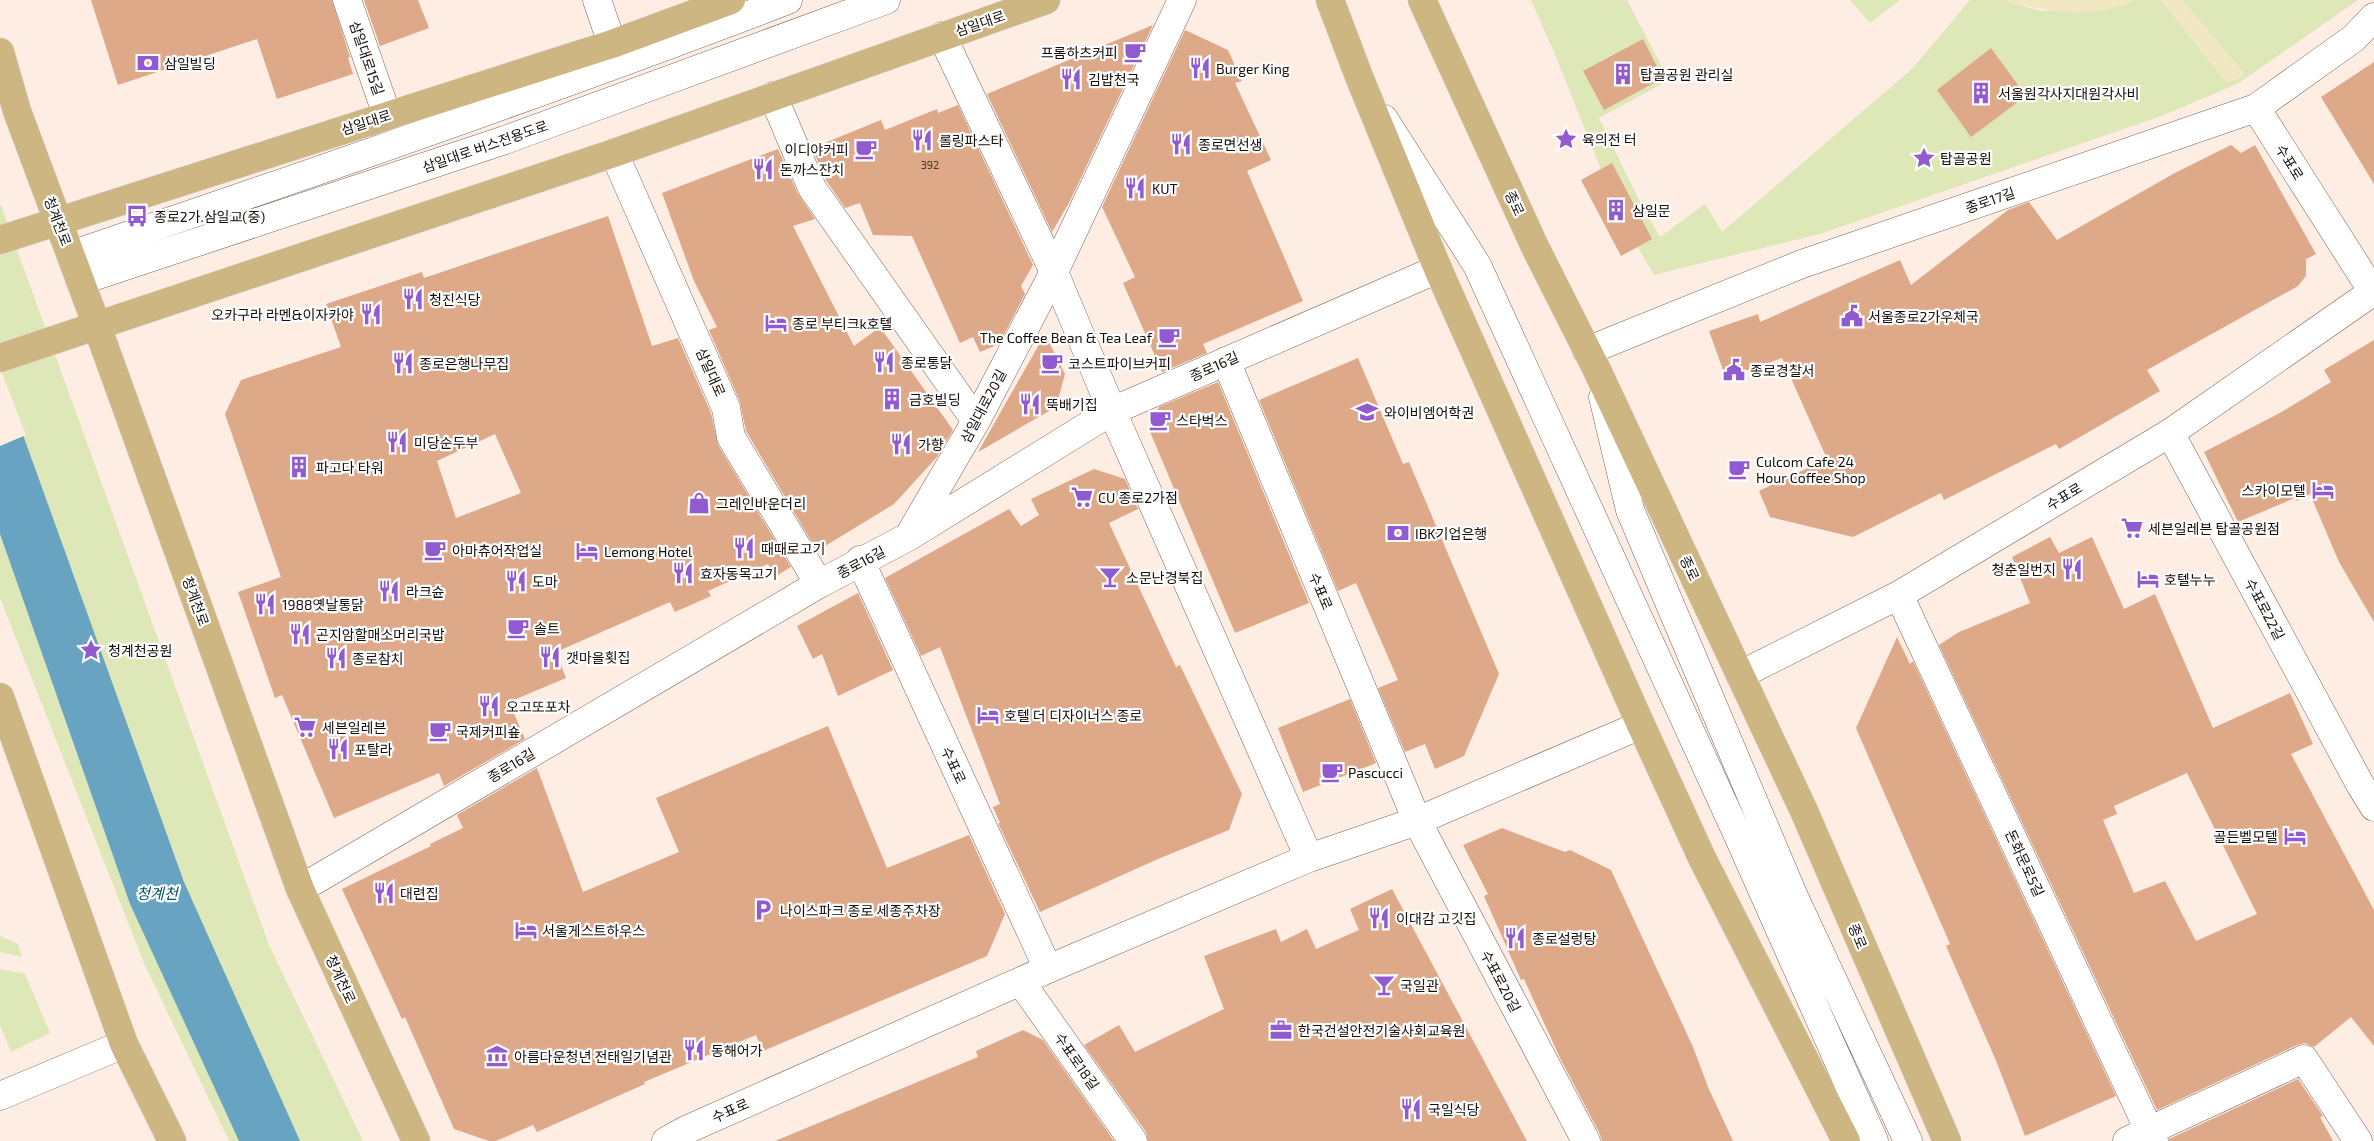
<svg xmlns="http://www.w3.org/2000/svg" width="2374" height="1141" font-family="'Exo 2','Noto Sans KR',sans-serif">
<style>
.green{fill:#dee7b7}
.sand{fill:#f1e7c2}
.water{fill:#69a3c2}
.pier{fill:#feede3}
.building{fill:#dda989;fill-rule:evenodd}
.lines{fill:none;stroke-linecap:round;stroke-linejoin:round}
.minor-casing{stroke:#77655a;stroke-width:29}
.major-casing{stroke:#d5d4d3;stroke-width:29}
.minor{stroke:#fff;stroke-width:28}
.major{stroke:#ceb683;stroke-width:28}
.labels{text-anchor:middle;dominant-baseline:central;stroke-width:4.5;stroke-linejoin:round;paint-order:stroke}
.number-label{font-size:11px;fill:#47352a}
.street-label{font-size:14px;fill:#150e0a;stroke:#fefefe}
.poi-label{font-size:14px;fill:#150e0a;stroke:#fefefe;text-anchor:start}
.water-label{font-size:15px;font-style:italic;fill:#015271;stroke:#fefefe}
</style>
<rect width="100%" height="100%" fill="#feede3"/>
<path class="green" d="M1531 0H1627L1669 80 1599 118 1638 198 1660 237 1705 204 1722 232 1913 68 1970 0H2003L2041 11 2121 6 2135 0H2161L2227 83 2244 73 2182 0H2358L2239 83 2164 115 1823 233 1654 275 1620 217 1554 52Z
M1850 0H1900L1870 23Z
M0 203 269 945 363 1141H229L144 963 0 598Z
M0 936 18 944 22 957 0 952Z
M0 969 25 974 50 1033 11 1052 0 1025Z"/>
<path class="sand" d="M2003 0H2135C2089 20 2049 12 2003 0Z
M2161 0H2182L2244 73 2240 78 2227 83Z"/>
<path class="water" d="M0 371 184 882 300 1141H239L130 904 0 534Z"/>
<path class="pier" d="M0 368 26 435 0 446Z"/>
<path class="building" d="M91 0H332L350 57 348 58 353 74 277 99 257 39 118 85Z
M364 0H418L429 28 380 46Z
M1153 25 1070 201 1052 232 987 94Z
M1185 30 1228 50 1242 81 1235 83 1271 160 1247 171 1303 301 1203 344 1207 353 1162 372 1123 283 1135 277 1102 207Z
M1643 39 1663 78 1604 110 1583 71Z
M1991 48 2026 96 1971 137 1937 90Z
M2374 62V184L2321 97Z
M958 105 1033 265 1021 286 1025 294 999 344 980 352 973 337 960 343 912 236 873 235 860 203 845 208 826 180 812 148 881 120 885 130 937 109 938 113Z
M2231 145 2241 153 2255 145 2316 254 2306 259V276L2298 286 2147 370 2160 391 2059 449 2056 444 1944 500 1941 493 1853 537 1770 517 1759 491 1827 459 1782 358 1726 378 1709 331 1758 314 1760 322 1900 260 1911 285 2008 210 2029 202 2057 240 2173 174Z
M778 149 798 194 815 219 793 226 854 346 880 327 953 430 937 457 894 504 817 551 746 431 740 402 709 330 717 327 694 281 662 193Z
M1612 163 1652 239 1621 256 1581 180Z
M608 216 652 346 678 338 711 413 718 445 791 567 774 577 768 564 708 591 711 596 675 612 670 602 556 652 566 678 509 702 525 739 444 786 439 773 334 818 282 695 275 698 238 592 281 577 225 414 241 380 341 347 326 304 422 272 424 278ZM495 434 521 493 456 518 437 461Z
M1045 334 1065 374 1056 407 978 452Z
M2374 340V622L2339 562 2310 494 2296 501 2295 498 2238 522 2204 452 2278 414 2331 382 2324 370Z
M1358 358 1403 464 1409 462 1499 674 1464 756 1435 769 1425 744 1405 752 1378 688 1398 680 1356 583 1338 591 1259 400Z
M1218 382 1309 603 1235 633 1148 427 1159 407Z
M1094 469 1125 479 1138 509 1109 523 1176 667 1180 665 1242 794 1229 830 1158 859 1040 912 998 823H1000L993 807 1000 804 940 647 921 656 885 578 1009 509 1021 526 1039 515 1031 499Z
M2050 537 2059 553 2092 537 2124 609 2155 594 2213 728 2290 693 2313 744 2291 754 2374 910V1046L2351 1017 2314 1047 2305 1043 2297 1045 2157 1110 1939 645 1959 632 2030 603 2012 557ZM2187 773 2257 914 2196 941 2165 881 2134 893 2103 820 2117 814 2114 806Z
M858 593 893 670 838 696 822 654 813 659 797 626Z
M1897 637 1910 664 1913 661 2116 1096 2025 1136 1997 1063 1946 946 1950 944 1856 728Z
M1350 699 1376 763 1303 792 1278 728Z
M828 726 887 868 969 835 1005 914 987 956 763 1051 756 1035 644 1082 645 1084 537 1132 533 1125 496 1141H489L454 1129 405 1017 402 1019 342 889 431 846 430 844 463 828 457 815 537 768 583 892 679 852 656 798Z
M1502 828 1565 852 1570 850 1611 870 1693 1047 1708 1087 1733 1141H1602L1600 1134 1560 1058 1524 979 1521 980 1484 896 1488 894 1463 845Z
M1392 889 1527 1141H1148L1146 1132 1084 1045 1119 1025 1135 1052 1224 1009 1204 956 1276 929 1281 942 1307 929 1316 949 1359 930 1350 909Z
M1023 1030 1043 1040 1114 1141H775L978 1057 976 1051Z
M2298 1079 2323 1116 2320 1117 2333 1141H2169V1139Z"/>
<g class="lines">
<g class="minor-casing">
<path id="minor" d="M347 0 387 115
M597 0 612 44
M942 36 1054 272 1112 411 1309 858
M773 96 812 188 976 421
M2256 108 2373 292
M1384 119 1477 265 1740 840 1874 1141
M614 153 726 408 731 437 819 584
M71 255C311 174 551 91 788 0
M80 281 505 140 886 0
M1587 351 1802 264 2256 108 2354 38 2374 17
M1226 361 1417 821 1586 1141
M1603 397 1630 510 1795 899 1908 1141
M2170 433 2361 786 2374 807
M910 534 976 421 1054 272 1182 0
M860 560 1048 969
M1899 595 2154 1141
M1740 675 1899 595 2170 433 2374 291
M300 889 819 584 908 537 1112 411 1438 269
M1021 982 1133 1141
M0 1096 124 1044
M666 1141 686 1130 1048 969 1309 858 1417 821 1641 725
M2127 1141 2304 1059 2358 1141"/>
</g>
<g class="major-casing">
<path id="major" d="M1330 0 1360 79 1438 269 1641 725 1702 858 1846 1141
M1422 0 1535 247 1596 368 1804 811 1947 1141
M0 52 17 111 97 326 300 889 416 1141
M0 240 612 44 731 0
M0 358 614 153 1046 0
M0 697 124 1044 172 1141"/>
</g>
<use href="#minor" class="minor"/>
<use href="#major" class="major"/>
</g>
<defs>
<g id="cafe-bare" transform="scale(1.725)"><path d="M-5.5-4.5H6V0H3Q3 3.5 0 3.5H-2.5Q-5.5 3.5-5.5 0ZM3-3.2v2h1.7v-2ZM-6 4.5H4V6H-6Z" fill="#925ad1" stroke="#fefefe" stroke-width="2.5" paint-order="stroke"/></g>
<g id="bank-bare" transform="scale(1.725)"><path d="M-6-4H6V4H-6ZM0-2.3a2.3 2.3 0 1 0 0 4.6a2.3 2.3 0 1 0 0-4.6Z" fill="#925ad1" stroke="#fefefe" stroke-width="2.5" paint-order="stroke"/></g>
<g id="restaurant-bare" transform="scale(1.725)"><path d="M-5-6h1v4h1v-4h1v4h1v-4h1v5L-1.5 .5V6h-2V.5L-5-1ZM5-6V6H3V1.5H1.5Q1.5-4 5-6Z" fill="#925ad1" stroke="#fefefe" stroke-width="2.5" paint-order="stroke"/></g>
<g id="building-bare" transform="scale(1.725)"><path d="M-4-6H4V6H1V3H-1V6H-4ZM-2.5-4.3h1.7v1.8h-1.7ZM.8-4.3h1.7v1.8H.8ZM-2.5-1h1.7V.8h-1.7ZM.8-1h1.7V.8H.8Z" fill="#925ad1" stroke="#fefefe" stroke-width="2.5" paint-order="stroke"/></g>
<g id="sight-bare" transform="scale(1.725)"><path d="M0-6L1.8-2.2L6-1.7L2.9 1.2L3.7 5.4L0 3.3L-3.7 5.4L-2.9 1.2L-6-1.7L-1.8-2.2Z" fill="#925ad1" stroke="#fefefe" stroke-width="2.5" paint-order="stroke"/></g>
<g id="bus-bare" transform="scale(1.725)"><path d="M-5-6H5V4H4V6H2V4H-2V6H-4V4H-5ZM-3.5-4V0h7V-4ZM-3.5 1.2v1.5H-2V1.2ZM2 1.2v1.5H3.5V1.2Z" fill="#925ad1" stroke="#fefefe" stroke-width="2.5" paint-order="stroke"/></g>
<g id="civic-bare" transform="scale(1.725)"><path d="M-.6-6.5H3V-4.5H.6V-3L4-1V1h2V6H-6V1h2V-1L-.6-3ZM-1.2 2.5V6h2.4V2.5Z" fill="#925ad1" stroke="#fefefe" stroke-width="2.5" paint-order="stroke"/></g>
<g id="hotel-bare" transform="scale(1.725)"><path d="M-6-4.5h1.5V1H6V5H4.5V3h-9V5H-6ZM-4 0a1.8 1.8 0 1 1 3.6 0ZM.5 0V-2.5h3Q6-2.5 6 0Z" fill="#925ad1" stroke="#fefefe" stroke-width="2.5" paint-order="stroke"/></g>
<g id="school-bare" transform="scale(1.725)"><path d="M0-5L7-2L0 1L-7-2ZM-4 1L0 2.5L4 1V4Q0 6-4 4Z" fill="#925ad1" stroke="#fefefe" stroke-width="2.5" paint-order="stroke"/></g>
<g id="supermarket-bare" transform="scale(1.725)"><path d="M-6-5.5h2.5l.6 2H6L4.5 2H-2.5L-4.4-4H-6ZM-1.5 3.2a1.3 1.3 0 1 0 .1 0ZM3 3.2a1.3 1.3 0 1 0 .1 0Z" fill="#925ad1" stroke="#fefefe" stroke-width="2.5" paint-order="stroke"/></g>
<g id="shop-bare" transform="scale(1.725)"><path d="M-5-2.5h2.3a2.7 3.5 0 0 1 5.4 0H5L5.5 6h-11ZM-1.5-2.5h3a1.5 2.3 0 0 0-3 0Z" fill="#925ad1" stroke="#fefefe" stroke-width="2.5" paint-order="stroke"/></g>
<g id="bar-bare" transform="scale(1.725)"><path d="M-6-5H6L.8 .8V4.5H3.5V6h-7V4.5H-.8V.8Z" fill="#925ad1" stroke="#fefefe" stroke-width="2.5" paint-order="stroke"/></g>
<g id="parking-bare" transform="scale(1.725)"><path d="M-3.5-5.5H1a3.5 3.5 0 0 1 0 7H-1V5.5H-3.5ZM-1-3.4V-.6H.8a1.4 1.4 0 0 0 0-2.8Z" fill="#925ad1" stroke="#fefefe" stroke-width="2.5" paint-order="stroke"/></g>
<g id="office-bare" transform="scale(1.725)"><path d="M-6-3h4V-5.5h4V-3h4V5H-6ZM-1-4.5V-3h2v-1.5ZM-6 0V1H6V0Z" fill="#925ad1" stroke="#fefefe" stroke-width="2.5" paint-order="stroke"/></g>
<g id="museum-bare" transform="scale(1.725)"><path d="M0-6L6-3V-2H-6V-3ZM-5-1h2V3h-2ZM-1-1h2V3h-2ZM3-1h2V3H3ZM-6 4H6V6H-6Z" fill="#925ad1" stroke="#fefefe" stroke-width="2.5" paint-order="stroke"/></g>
</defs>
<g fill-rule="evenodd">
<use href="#cafe-bare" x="1135" y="52"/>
<use href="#bank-bare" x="148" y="63"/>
<use href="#restaurant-bare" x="1200" y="68"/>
<use href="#building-bare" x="1623" y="74"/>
<use href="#restaurant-bare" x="1071" y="79"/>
<use href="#building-bare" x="1981" y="93"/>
<use href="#sight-bare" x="1566" y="139"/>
<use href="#restaurant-bare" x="922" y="140"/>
<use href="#restaurant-bare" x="1181" y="144"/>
<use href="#cafe-bare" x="866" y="149"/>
<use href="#sight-bare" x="1924" y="158"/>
<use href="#restaurant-bare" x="763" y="169"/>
<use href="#restaurant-bare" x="1135" y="188"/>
<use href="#building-bare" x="1616" y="210"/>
<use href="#bus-bare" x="137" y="216"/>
<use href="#restaurant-bare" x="413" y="299"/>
<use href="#restaurant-bare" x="371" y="314"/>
<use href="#civic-bare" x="1852" y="316"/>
<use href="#hotel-bare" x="776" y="323"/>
<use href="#cafe-bare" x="1169" y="337"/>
<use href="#restaurant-bare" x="884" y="362"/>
<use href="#restaurant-bare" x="403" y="363"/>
<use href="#cafe-bare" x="1052" y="363"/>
<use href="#civic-bare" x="1734" y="370"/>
<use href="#building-bare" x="892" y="399"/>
<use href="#restaurant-bare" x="1030" y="404"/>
<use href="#school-bare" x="1367" y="412"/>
<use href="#cafe-bare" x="1160" y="420"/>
<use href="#restaurant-bare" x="397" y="442"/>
<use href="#restaurant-bare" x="901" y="444"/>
<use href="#building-bare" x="299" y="467"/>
<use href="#cafe-bare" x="1739" y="469"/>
<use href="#hotel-bare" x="2323" y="490"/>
<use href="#supermarket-bare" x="1082" y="497"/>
<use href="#shop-bare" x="699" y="503"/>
<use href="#supermarket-bare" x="2132" y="528"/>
<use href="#bank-bare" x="1398" y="533"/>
<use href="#restaurant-bare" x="744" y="548"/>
<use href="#cafe-bare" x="435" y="550"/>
<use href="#hotel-bare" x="587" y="551"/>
<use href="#restaurant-bare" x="2072" y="569"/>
<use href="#restaurant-bare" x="683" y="573"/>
<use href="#bar-bare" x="1110" y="577"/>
<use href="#hotel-bare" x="2148" y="579"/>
<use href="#restaurant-bare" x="516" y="581"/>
<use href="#restaurant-bare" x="389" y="591"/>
<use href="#restaurant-bare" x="265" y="604"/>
<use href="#cafe-bare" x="518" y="628"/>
<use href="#restaurant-bare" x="300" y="634"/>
<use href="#sight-bare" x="91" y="650"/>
<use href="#restaurant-bare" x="550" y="657"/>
<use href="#restaurant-bare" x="336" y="658"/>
<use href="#restaurant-bare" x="489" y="706"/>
<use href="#hotel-bare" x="988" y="715"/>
<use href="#supermarket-bare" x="305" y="727"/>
<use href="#cafe-bare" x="440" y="731"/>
<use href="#restaurant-bare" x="338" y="749"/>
<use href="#cafe-bare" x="1332" y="772"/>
<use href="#hotel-bare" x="2295" y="836"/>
<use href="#restaurant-bare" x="384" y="893"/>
<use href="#parking-bare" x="763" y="910"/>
<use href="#restaurant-bare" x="1379" y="918"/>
<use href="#hotel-bare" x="526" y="930"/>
<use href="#restaurant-bare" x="1515" y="938"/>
<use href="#bar-bare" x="1384" y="985"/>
<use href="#office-bare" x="1281" y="1030"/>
<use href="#restaurant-bare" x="694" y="1050"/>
<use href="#museum-bare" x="497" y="1056"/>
<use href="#restaurant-bare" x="1411" y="1109"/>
</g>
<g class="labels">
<g class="number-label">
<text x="930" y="164">392</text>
</g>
<g class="street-label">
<text transform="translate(980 23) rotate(-19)">삼일대로</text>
<text transform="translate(367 58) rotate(71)">삼일대로15길</text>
<text transform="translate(366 122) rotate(-18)">삼일대로</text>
<text transform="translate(485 146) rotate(-19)">삼일대로 버스전용도로</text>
<text transform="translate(2290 162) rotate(58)">수표로</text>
<text transform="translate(1990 200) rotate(-19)">종로17길</text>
<text transform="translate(1515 203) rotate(65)">종로</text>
<text transform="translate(58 221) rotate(69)">청계천로</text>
<text transform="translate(1214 366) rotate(-24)">종로16길</text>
<text transform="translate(711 372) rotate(66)">삼일대로</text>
<text transform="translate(983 406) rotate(-62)">삼일대로20길</text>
<text transform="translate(2064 496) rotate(-31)">수표로</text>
<text transform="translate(861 562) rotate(-28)">종로16길</text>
<text transform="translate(1690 568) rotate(65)">종로</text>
<text transform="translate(1321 591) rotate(67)">수표로</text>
<text transform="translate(196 601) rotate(70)">청계천로</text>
<text transform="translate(2265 609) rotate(62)">수표로22길</text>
<text transform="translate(511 765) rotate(-31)">종로16길</text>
<text transform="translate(954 765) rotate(65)">수표로</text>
<text transform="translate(2025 863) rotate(65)">돈화문로5길</text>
<text transform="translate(1858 936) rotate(67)">종로</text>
<text transform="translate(341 979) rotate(65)">청계천로</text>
<text transform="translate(1501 981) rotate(62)">수표로20길</text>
<text transform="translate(1077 1061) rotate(55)">수표로18길</text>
<text transform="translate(730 1110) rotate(-24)">수표로</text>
</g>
<g class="poi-label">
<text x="1118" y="52" text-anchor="end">프롬하츠커피</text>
<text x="164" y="63">삼일빌딩</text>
<text x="1216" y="68">Burger King</text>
<text x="1640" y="74">탑골공원 관리실</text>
<text x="1088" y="79">김밥천국</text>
<text x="1998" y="93">서울원각사지대원각사비</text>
<text x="1582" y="139">육의전 터</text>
<text x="939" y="140">롤링파스타</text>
<text x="1198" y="144">종로면선생</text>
<text x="849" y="149" text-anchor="end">이디야커피</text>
<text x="1940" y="158">탑골공원</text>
<text x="780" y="169">돈까스잔치</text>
<text x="1152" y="188">KUT</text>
<text x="1632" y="210">삼일문</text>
<text x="154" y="216">종로2가.삼일교(중)</text>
<text x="429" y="299">청진식당</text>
<text x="354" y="314" text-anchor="end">오카구라 라멘&amp;이자카야</text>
<text x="1868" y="316">서울종로2가우체국</text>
<text x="792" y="323">종로 부티크k호텔</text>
<text x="1152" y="337" text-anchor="end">The Coffee Bean &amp; Tea Leaf</text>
<text x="901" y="362">종로통닭</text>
<text x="419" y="363">종로은행나무집</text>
<text x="1068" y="363">코스트파이브커피</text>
<text x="1750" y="370">종로경찰서</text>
<text x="909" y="399">금호빌딩</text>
<text x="1046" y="404">뚝배기집</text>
<text x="1384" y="412">와이비엠어학권</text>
<text x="1176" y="420">스타벅스</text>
<text x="414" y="442">미당순두부</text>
<text x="918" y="444">가향</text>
<text x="1756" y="461">Culcom Cafe 24<tspan x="1756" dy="16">Hour Coffee Shop</tspan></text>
<text x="316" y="467">파고다 타워</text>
<text x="2306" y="490" text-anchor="end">스카이모텔</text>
<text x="1098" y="497">CU 종로2가점</text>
<text x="716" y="503">그레인바운더리</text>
<text x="2148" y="528">세븐일레븐 탑골공원점</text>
<text x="1415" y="533">IBK기업은행</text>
<text x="761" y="548">때때로고기</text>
<text x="452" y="550">아마츄어작업실</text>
<text x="604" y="551">Lemong Hotel</text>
<text x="2056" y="569" text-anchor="end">청춘일번지</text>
<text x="700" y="573">효자동목고기</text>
<text x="1126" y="577">소문난경북집</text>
<text x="2164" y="579">호텔누누</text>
<text x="532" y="581">도마</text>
<text x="406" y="591">라크슌</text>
<text x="282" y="604">1988옛날통닭</text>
<text x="534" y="628">솔트</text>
<text x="316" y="634">곤지암할매소머리국밥</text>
<text x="108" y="650">청계천공원</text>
<text x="566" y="657">갯마을횟집</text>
<text x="352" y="658">종로참치</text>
<text x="506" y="706">오고또포차</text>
<text x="1004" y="715">호텔 더 디자이너스 종로</text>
<text x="322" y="727">세븐일레븐</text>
<text x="456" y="731">국제커피숖</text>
<text x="354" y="749">포탈라</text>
<text x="1348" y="772">Pascucci</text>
<text x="2278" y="836" text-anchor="end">골든벨모텔</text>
<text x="400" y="893">대련집</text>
<text x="780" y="910">나이스파크 종로 세종주차장</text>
<text x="1396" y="918">이대감 고깃집</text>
<text x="542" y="930">서울게스트하우스</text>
<text x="1532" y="938">종로설렁탕</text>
<text x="1400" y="985">국일관</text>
<text x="1298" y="1030">한국건설안전기술사회교육원</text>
<text x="711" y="1050">동해어가</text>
<text x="514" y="1056">아름다운청년 전태일기념관</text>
<text x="1428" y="1109">국일식당</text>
</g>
<g class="water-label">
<text x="157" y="893">청계천</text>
</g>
</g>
</svg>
